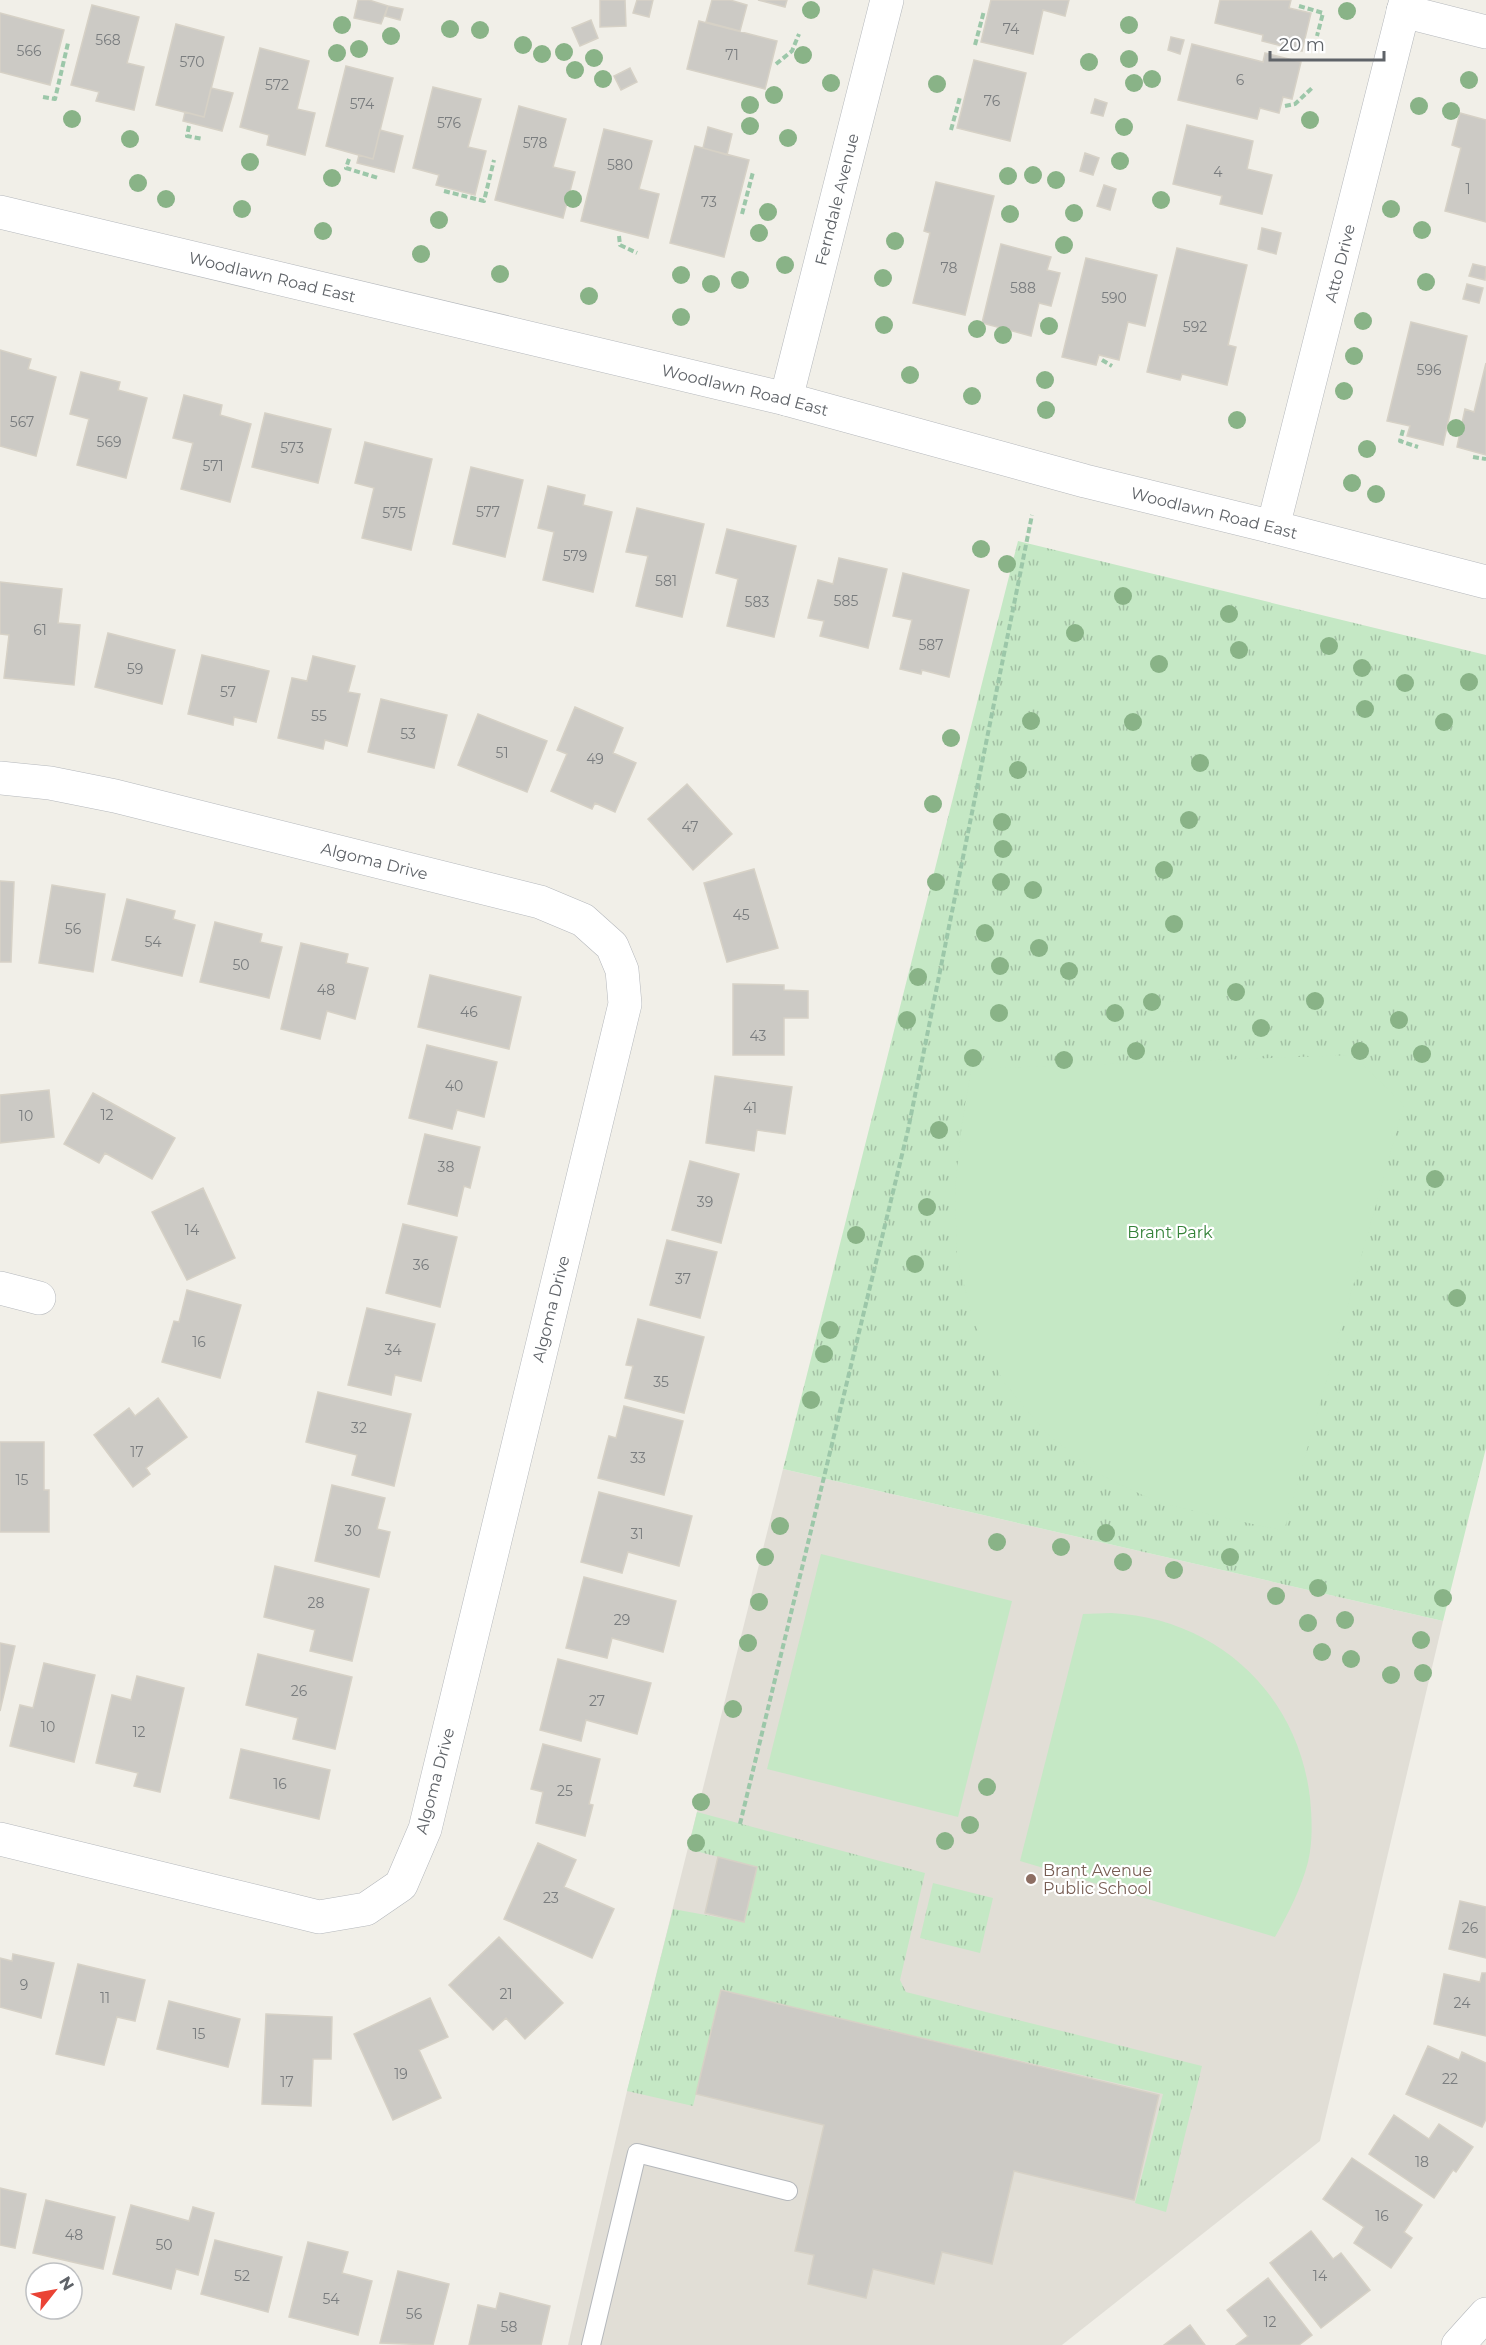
<svg xmlns="http://www.w3.org/2000/svg" width="1486" height="2345" font-family="Montserrat,sans-serif">
<style>
.education{fill:#e1ded6}
.park{fill:url(#park-tufts)}
.pitch{fill:#c5e8c5}
.building{fill:#cccac5;stroke:#d6d1c6;stroke-width:1.5}
.lines{fill:none;stroke-linecap:round;stroke-linejoin:round}
.lane-casing{stroke:#b5b8bc;stroke-width:20}
.street-casing{stroke:#b5b8bc;stroke-width:34}
.path{stroke:#9cc7a9;stroke-width:4;stroke-dasharray:6 3;stroke-linecap:butt}
.lane{stroke:#fff;stroke-width:18}
.street{stroke:#fff;stroke-width:33}
.tree{fill:#89b387}
.education-dot{fill:#8d6e63;stroke:#fff;stroke-width:2}
.labels{text-anchor:middle;dominant-baseline:central;stroke-width:4.5;stroke-linejoin:round;paint-order:stroke}
.number-label{font-size:14px;fill:#7a7d7f}
.street-label{font-size:16px;fill:#5f6368;stroke:#fff}
.park-label{font-size:16px;fill:#348238;stroke:#fff}
.education-label{font-size:16px;fill:#785e54;stroke:#fff;text-anchor:start}
</style>
<defs>
<pattern id="park-tufts" width="24" height="20" patternUnits="userSpaceOnUse" patternTransform="scale(1.5)"><rect width="24" height="20" fill="#c5e8c5"/><path d="M3 7l-1-3M5 7V3M7 7l1-3M15 17l-1-3M17 17v-4M19 17l1-3" fill="none" stroke="#a3c0a4"/></pattern>
</defs>
<rect width="100%" height="100%" fill="#f1efe8"/>
<path class="education" d="M783 1469 1443 1621 1320 2141 1062 2345H568L627 2091Z"/>
<path class="park" d="M1018 541 1486 655V1448L1443 1621 783 1469Z
M697 1812 925 1873 900 1980 906 1992 1202 2066 1166 2212 1135 2203 1163 2094 722 1991 693 2106 627 2091 673 1909 744 1922 757 1867 688 1849Z
M933 1883 993 1898 980 1953 920 1938Z"/>
<path class="pitch" d="M1353 1055 1404 1105 1284 1531 1159 1503 1099 1474 1046 1433 1003 1381 973 1321 957 1256 955 1189 962 1123 971 1069Z
M821 1554 1012 1601 958 1817 767 1769Z
M1111 1613C1216 1618 1298 1693 1310 1798 1312 1819 1313 1841 1308 1862 1301 1889 1289 1912 1275 1937L1020 1861 1083 1614Z"/>
<path class="building" d="M358 0H369L388 6 381 24 354 18Z
M600 0H625L626 26 600 27Z
M637 0H653L649 17 633 13Z
M712 0H730L747 5 740 31 706 22Z
M758 0H787L785 7Z
M991 0H1069L1065 16 1043 10 1033 54 981 42Z
M1220 0H1291L1289 8 1311 13 1302 51 1262 41 1263 35 1215 23Z
M92 5 139 17 127 63 144 67 134 110 96 101 99 92 71 85Z
M388 6 403 9 400 20 385 16Z
M0 13 64 30 50 85 0 72Z
M591 20 598 38 580 46 572 28Z
M699 21 777 41 765 89 687 69Z
M176 24 224 37 204 117 156 105Z
M1171 37 1184 40 1180 54 1168 50Z
M1192 44 1263 62 1265 53 1301 62 1292 99 1283 97 1279 113 1260 108 1257 119 1178 100Z
M260 48 309 61 297 109 315 113 305 155 267 145 269 135 240 127Z
M974 60 1026 73 1010 141 957 128Z
M346 66 393 78 373 159 326 146Z
M630 68 637 82 621 90 614 76Z
M433 87 481 99 468 147 486 151 475 195 436 185 439 175 413 168Z
M211 88 233 93 222 131 183 121 185 112 204 117Z
M1095 99 1107 103 1103 116 1091 113Z
M519 106 566 119 553 167 575 172 563 218 495 200Z
M1460 113 1486 120V222L1445 211 1461 148 1452 145Z
M1187 125 1253 141 1247 169 1272 175 1262 214 1220 204 1222 196 1173 184Z
M708 127 732 134 727 155 703 148Z
M604 129 652 141 639 189 659 194 648 238 581 221Z
M380 130 403 136 394 172 357 163 359 155 373 159Z
M695 146 749 160 724 257 670 243Z
M1085 153 1099 158 1093 175 1080 171Z
M936 182 994 196 965 315 913 303 930 233 924 231Z
M1104 185 1116 189 1110 210 1097 206Z
M1262 228 1281 233 1276 254 1258 249Z
M1001 244 1051 257 1047 270 1060 273 1051 306 1039 303 1031 336 982 323Z
M1177 248 1247 265 1228 345 1236 347 1227 385 1182 374 1180 380 1147 372Z
M1086 258 1157 275 1145 326 1128 322 1119 360 1099 355 1096 365 1062 357Z
M1473 264 1486 267 1485 280 1469 276Z
M1467 284 1483 288 1479 303 1463 299Z
M1411 322 1467 336 1443 445 1407 436 1410 426 1387 421Z
M0 350 31 359 28 369 56 377 36 456 0 446Z
M1486 363V455L1457 447 1465 409 1474 412Z
M81 372 120 382 118 390 147 398 126 478 77 465 89 419 70 414Z
M184 395 222 405 220 415 251 424 230 502 181 489 193 443 173 438Z
M265 413 331 429 318 483 252 467Z
M365 442 432 459 411 550 362 538 374 488 355 483Z
M471 467 523 480 505 557 453 544Z
M548 486 585 495 583 505 612 512 593 592 543 580 554 532 538 528Z
M637 508 704 524 682 617 636 606 648 556 626 552Z
M727 529 796 546 774 637 727 626 738 579 716 573Z
M839 558 887 569 868 648 820 636 824 621 808 618 818 580 833 584Z
M903 573 969 590 949 677 922 670 921 674 900 669 912 620 893 616Z
M0 582 62 589 58 623 80 625 74 685 4 678 9 635 0 634Z
M108 633 175 650 162 704 95 687Z
M202 655 269 671 256 722 234 717 233 725 188 714Z
M313 656 355 666 348 692 360 694 347 746 325 740 323 749 278 738 292 678 307 681Z
M381 699 447 715 434 768 368 752Z
M575 707 623 728 613 753 636 763 615 812 595 803 592 809 551 791 567 754 557 750Z
M478 714 547 741 527 792 458 765Z
M687 784 732 834 693 870 648 819Z
M754 869 778 948 727 962 704 883Z
M0 881 14 882 11 962H0Z
M52 885 105 894 93 972 39 963Z
M127 899 175 911 173 919 195 925 182 976 112 960Z
M215 922 262 934 260 942 282 947 269 998 200 982Z
M301 943 348 954 346 963 368 968 355 1019 327 1011 320 1039 281 1029Z
M430 975 521 997 509 1049 418 1027Z
M733 984 784 985V990L808 991V1018H784V1055H733Z
M427 1045 497 1062 484 1117 457 1110 452 1129 409 1118Z
M715 1076 792 1087 785 1134 757 1130 754 1151 706 1143Z
M49 1090 54 1137 0 1143V1095Z
M93 1093 175 1138 152 1179 105 1153 99 1163 64 1144Z
M425 1134 480 1147 470 1188 464 1186 457 1216 408 1204Z
M690 1161 739 1174 721 1243 672 1230Z
M203 1188 235 1258 187 1280 152 1212Z
M403 1224 457 1237 440 1307 386 1293Z
M667 1240 717 1252 700 1318 650 1305Z
M187 1290 241 1305 220 1378 162 1362 174 1321 179 1322Z
M367 1308 435 1324 421 1381 395 1375 391 1395 348 1385Z
M638 1319 704 1337 684 1413 625 1398 633 1366 626 1365Z
M318 1392 411 1414 394 1486 352 1475 357 1455 306 1442Z
M158 1398 187 1437 146 1468 150 1474 133 1487 94 1435 129 1408 135 1416Z
M624 1406 683 1421 664 1495 598 1478 609 1436 616 1438Z
M0 1442H44V1490H49V1532H0Z
M332 1485 385 1498 377 1529 390 1532 379 1577 315 1561Z
M599 1492 692 1516 679 1566 628 1552 622 1573 581 1562Z
M275 1566 369 1589 352 1661 310 1651 315 1630 264 1617Z
M584 1577 676 1601 663 1652 612 1638 607 1658 566 1648Z
M0 1643 15 1646 0 1711Z
M258 1654 352 1677 335 1749 293 1739 298 1718 246 1705Z
M558 1659 651 1683 637 1734 586 1720 581 1741 540 1730Z
M44 1663 95 1675 74 1762 10 1746 20 1705 33 1708Z
M137 1676 184 1688 160 1792 134 1786 138 1773 96 1763 112 1695 131 1700Z
M543 1744 600 1759 589 1804 593 1805 585 1836 536 1823 543 1792 531 1789Z
M241 1749 330 1770 319 1819 230 1798Z
M538 1843 576 1860 564 1887 614 1909 592 1958 504 1919Z
M718 1857 757 1867 744 1922 705 1913Z
M1460 1901 1486 1907V1958L1449 1949Z
M499 1937 563 2003 525 2039 506 2018 493 2030 449 1985Z
M13 1954 54 1963 41 2018 0 2007V1958L12 1961Z
M78 1964 145 1980 135 2021 117 2017 104 2065 56 2054Z
M1482 1973H1486V2036L1434 2024 1444 1974 1480 1982Z
M721 1990 1159 2095 1134 2200 1014 2171 992 2264 942 2252 934 2284 873 2269 866 2298 808 2284 814 2255 795 2251 824 2125 696 2094Z
M430 1998 448 2037 419 2050 441 2098 393 2120 354 2034Z
M169 2001 240 2019 228 2067 157 2049Z
M266 2014 332 2017 331 2059H313L311 2106 262 2104Z
M1428 2046 1459 2060 1462 2052 1486 2063V2119L1482 2127 1406 2094Z
M1394 2115 1429 2139 1439 2124 1473 2147 1456 2172 1453 2170 1434 2198 1369 2154Z
M1352 2158 1422 2205 1404 2232 1412 2238 1391 2268 1354 2243 1364 2227 1323 2199Z
M0 2188 26 2194 15 2248 0 2245Z
M46 2200 115 2217 103 2269 33 2253Z
M131 2205 189 2221 193 2207 214 2213 198 2275 176 2269 171 2289 113 2274Z
M1311 2231 1333 2259 1341 2253 1370 2290 1321 2328 1270 2263Z
M215 2240 282 2257 268 2312 201 2294Z
M308 2242 348 2252 342 2273 372 2281 358 2335 289 2317Z
M398 2271 449 2284 433 2345 380 2343Z
M1268 2278 1312 2335 1299 2345H1236L1248 2336 1227 2310Z
M500 2293 550 2306 541 2345H469L478 2305 496 2309Z
M1190 2325 1205 2345H1164Z"/>
<g class="lines">
<g class="lane-casing">
<path id="lane" d="M591 2345 637 2153 788 2191"/>
</g>
<g class="street-casing">
<g id="street">
<path d="M1403 11 1486 32"/>
<path id="s1" d="M0 212 786 399 1085 481 1273 527 1486 582"/>
<path id="s2" d="M786 399 887 0"/>
<path id="s3" d="M1273 527 1406 0"/>
<path id="s4" d="M0 778 50 783 115 796 540 902 583 920 612 946 622 970 625 1004 425 1829 401 1885 366 1909 319 1917 0 1839"/>
<path d="M0 1288 39 1298"/>
<path d="M1458 2345 1486 2314"/>
</g>
</g>
<path class="path" d="M1299 6 1323 13 1317 36
M975 45 984 11
M776 64 792 51 799 34
M43 97 55 99 68 43
M1285 106 1295 104 1312 88
M189 126 187 136 203 139
M951 130 960 97
M349 159 346 168 378 178
M444 191 484 201 494 160
M742 214 753 172
M619 236 620 245 637 253
M1102 360 1112 366
M1403 430 1400 441 1418 447
M1473 457 1486 459
M740 1824 908 1130 1032 515"/>
<use href="#lane" class="lane"/>
<use href="#street" class="street"/>
</g>
<g class="tree">
<circle cx="811" cy="10" r="9"/>
<circle cx="1347" cy="11" r="9"/>
<circle cx="342" cy="25" r="9"/>
<circle cx="1129" cy="25" r="9"/>
<circle cx="450" cy="29" r="9"/>
<circle cx="480" cy="30" r="9"/>
<circle cx="391" cy="36" r="9"/>
<circle cx="523" cy="45" r="9"/>
<circle cx="359" cy="49" r="9"/>
<circle cx="564" cy="52" r="9"/>
<circle cx="337" cy="53" r="9"/>
<circle cx="542" cy="54" r="9"/>
<circle cx="803" cy="55" r="9"/>
<circle cx="594" cy="58" r="9"/>
<circle cx="1129" cy="59" r="9"/>
<circle cx="1089" cy="62" r="9"/>
<circle cx="575" cy="70" r="9"/>
<circle cx="603" cy="79" r="9"/>
<circle cx="1152" cy="79" r="9"/>
<circle cx="1469" cy="80" r="9"/>
<circle cx="831" cy="83" r="9"/>
<circle cx="1134" cy="83" r="9"/>
<circle cx="937" cy="84" r="9"/>
<circle cx="774" cy="95" r="9"/>
<circle cx="750" cy="105" r="9"/>
<circle cx="1419" cy="106" r="9"/>
<circle cx="1451" cy="111" r="9"/>
<circle cx="72" cy="119" r="9"/>
<circle cx="1310" cy="120" r="9"/>
<circle cx="750" cy="126" r="9"/>
<circle cx="1124" cy="127" r="9"/>
<circle cx="788" cy="138" r="9"/>
<circle cx="130" cy="139" r="9"/>
<circle cx="1120" cy="161" r="9"/>
<circle cx="250" cy="162" r="9"/>
<circle cx="1033" cy="175" r="9"/>
<circle cx="1008" cy="176" r="9"/>
<circle cx="332" cy="178" r="9"/>
<circle cx="1056" cy="180" r="9"/>
<circle cx="138" cy="183" r="9"/>
<circle cx="166" cy="199" r="9"/>
<circle cx="573" cy="199" r="9"/>
<circle cx="1161" cy="200" r="9"/>
<circle cx="242" cy="209" r="9"/>
<circle cx="1391" cy="209" r="9"/>
<circle cx="768" cy="212" r="9"/>
<circle cx="1074" cy="213" r="9"/>
<circle cx="1010" cy="214" r="9"/>
<circle cx="439" cy="220" r="9"/>
<circle cx="1422" cy="230" r="9"/>
<circle cx="323" cy="231" r="9"/>
<circle cx="759" cy="233" r="9"/>
<circle cx="895" cy="241" r="9"/>
<circle cx="1064" cy="245" r="9"/>
<circle cx="421" cy="254" r="9"/>
<circle cx="785" cy="265" r="9"/>
<circle cx="500" cy="274" r="9"/>
<circle cx="681" cy="275" r="9"/>
<circle cx="883" cy="278" r="9"/>
<circle cx="740" cy="280" r="9"/>
<circle cx="1426" cy="282" r="9"/>
<circle cx="711" cy="284" r="9"/>
<circle cx="589" cy="296" r="9"/>
<circle cx="681" cy="317" r="9"/>
<circle cx="1363" cy="321" r="9"/>
<circle cx="884" cy="325" r="9"/>
<circle cx="1049" cy="326" r="9"/>
<circle cx="977" cy="329" r="9"/>
<circle cx="1003" cy="335" r="9"/>
<circle cx="1354" cy="356" r="9"/>
<circle cx="910" cy="375" r="9"/>
<circle cx="1045" cy="380" r="9"/>
<circle cx="1344" cy="391" r="9"/>
<circle cx="972" cy="396" r="9"/>
<circle cx="1046" cy="410" r="9"/>
<circle cx="1237" cy="420" r="9"/>
<circle cx="1456" cy="428" r="9"/>
<circle cx="1367" cy="449" r="9"/>
<circle cx="1352" cy="483" r="9"/>
<circle cx="1376" cy="494" r="9"/>
<circle cx="981" cy="549" r="9"/>
<circle cx="1007" cy="564" r="9"/>
<circle cx="1123" cy="596" r="9"/>
<circle cx="1229" cy="614" r="9"/>
<circle cx="1075" cy="633" r="9"/>
<circle cx="1329" cy="646" r="9"/>
<circle cx="1239" cy="650" r="9"/>
<circle cx="1159" cy="664" r="9"/>
<circle cx="1362" cy="668" r="9"/>
<circle cx="1469" cy="682" r="9"/>
<circle cx="1405" cy="683" r="9"/>
<circle cx="1365" cy="709" r="9"/>
<circle cx="1031" cy="721" r="9"/>
<circle cx="1133" cy="722" r="9"/>
<circle cx="1444" cy="722" r="9"/>
<circle cx="951" cy="738" r="9"/>
<circle cx="1200" cy="763" r="9"/>
<circle cx="1018" cy="770" r="9"/>
<circle cx="933" cy="804" r="9"/>
<circle cx="1189" cy="820" r="9"/>
<circle cx="1002" cy="822" r="9"/>
<circle cx="1003" cy="849" r="9"/>
<circle cx="1164" cy="870" r="9"/>
<circle cx="936" cy="882" r="9"/>
<circle cx="1001" cy="882" r="9"/>
<circle cx="1033" cy="890" r="9"/>
<circle cx="1174" cy="924" r="9"/>
<circle cx="985" cy="933" r="9"/>
<circle cx="1039" cy="948" r="9"/>
<circle cx="1000" cy="966" r="9"/>
<circle cx="1069" cy="971" r="9"/>
<circle cx="918" cy="977" r="9"/>
<circle cx="1236" cy="992" r="9"/>
<circle cx="1315" cy="1001" r="9"/>
<circle cx="1152" cy="1002" r="9"/>
<circle cx="999" cy="1013" r="9"/>
<circle cx="1115" cy="1013" r="9"/>
<circle cx="907" cy="1020" r="9"/>
<circle cx="1399" cy="1020" r="9"/>
<circle cx="1261" cy="1028" r="9"/>
<circle cx="1136" cy="1051" r="9"/>
<circle cx="1360" cy="1051" r="9"/>
<circle cx="1422" cy="1054" r="9"/>
<circle cx="973" cy="1058" r="9"/>
<circle cx="1064" cy="1060" r="9"/>
<circle cx="939" cy="1130" r="9"/>
<circle cx="1435" cy="1179" r="9"/>
<circle cx="927" cy="1207" r="9"/>
<circle cx="856" cy="1235" r="9"/>
<circle cx="915" cy="1264" r="9"/>
<circle cx="1457" cy="1298" r="9"/>
<circle cx="830" cy="1330" r="9"/>
<circle cx="824" cy="1354" r="9"/>
<circle cx="811" cy="1400" r="9"/>
<circle cx="780" cy="1526" r="9"/>
<circle cx="1106" cy="1533" r="9"/>
<circle cx="997" cy="1542" r="9"/>
<circle cx="1061" cy="1547" r="9"/>
<circle cx="765" cy="1557" r="9"/>
<circle cx="1230" cy="1557" r="9"/>
<circle cx="1123" cy="1562" r="9"/>
<circle cx="1174" cy="1570" r="9"/>
<circle cx="1318" cy="1588" r="9"/>
<circle cx="1276" cy="1596" r="9"/>
<circle cx="1443" cy="1598" r="9"/>
<circle cx="759" cy="1602" r="9"/>
<circle cx="1345" cy="1620" r="9"/>
<circle cx="1308" cy="1623" r="9"/>
<circle cx="1421" cy="1640" r="9"/>
<circle cx="748" cy="1643" r="9"/>
<circle cx="1322" cy="1652" r="9"/>
<circle cx="1351" cy="1659" r="9"/>
<circle cx="1423" cy="1673" r="9"/>
<circle cx="1391" cy="1675" r="9"/>
<circle cx="733" cy="1709" r="9"/>
<circle cx="987" cy="1787" r="9"/>
<circle cx="701" cy="1802" r="9"/>
<circle cx="970" cy="1825" r="9"/>
<circle cx="945" cy="1841" r="9"/>
<circle cx="696" cy="1843" r="9"/>
</g>
<circle class="education-dot" cx="1031" cy="1879" r="6"/>
<g class="labels">
<g class="number-label">
<text x="1011" y="29">74</text>
<text x="108" y="40">568</text>
<text x="29" y="51">566</text>
<text x="732" y="55">71</text>
<text x="192" y="62">570</text>
<text x="1240" y="80">6</text>
<text x="277" y="85">572</text>
<text x="992" y="101">76</text>
<text x="362" y="104">574</text>
<text x="449" y="123">576</text>
<text x="535" y="143">578</text>
<text x="620" y="165">580</text>
<text x="1218" y="172">4</text>
<text x="1468" y="189">1</text>
<text x="709" y="202">73</text>
<text x="949" y="268">78</text>
<text x="1023" y="288">588</text>
<text x="1114" y="298">590</text>
<text x="1195" y="327">592</text>
<text x="1429" y="370">596</text>
<text x="22" y="422">567</text>
<text x="109" y="442">569</text>
<text x="292" y="448">573</text>
<text x="213" y="466">571</text>
<text x="488" y="512">577</text>
<text x="394" y="513">575</text>
<text x="575" y="556">579</text>
<text x="666" y="581">581</text>
<text x="846" y="601">585</text>
<text x="757" y="602">583</text>
<text x="40" y="630">61</text>
<text x="931" y="645">587</text>
<text x="135" y="669">59</text>
<text x="228" y="692">57</text>
<text x="319" y="716">55</text>
<text x="408" y="734">53</text>
<text x="502" y="753">51</text>
<text x="595" y="759">49</text>
<text x="690" y="827">47</text>
<text x="741" y="915">45</text>
<text x="73" y="929">56</text>
<text x="153" y="942">54</text>
<text x="241" y="965">50</text>
<text x="326" y="990">48</text>
<text x="469" y="1012">46</text>
<text x="758" y="1036">43</text>
<text x="454" y="1086">40</text>
<text x="750" y="1108">41</text>
<text x="107" y="1115">12</text>
<text x="26" y="1116">10</text>
<text x="446" y="1167">38</text>
<text x="705" y="1202">39</text>
<text x="192" y="1230">14</text>
<text x="421" y="1265">36</text>
<text x="683" y="1279">37</text>
<text x="199" y="1342">16</text>
<text x="393" y="1350">34</text>
<text x="661" y="1382">35</text>
<text x="359" y="1428">32</text>
<text x="137" y="1452">17</text>
<text x="638" y="1458">33</text>
<text x="22" y="1480">15</text>
<text x="353" y="1531">30</text>
<text x="637" y="1534">31</text>
<text x="316" y="1603">28</text>
<text x="622" y="1620">29</text>
<text x="299" y="1691">26</text>
<text x="597" y="1701">27</text>
<text x="48" y="1727">10</text>
<text x="139" y="1732">12</text>
<text x="280" y="1784">16</text>
<text x="565" y="1791">25</text>
<text x="551" y="1898">23</text>
<text x="1470" y="1928">26</text>
<text x="24" y="1985">9</text>
<text x="506" y="1994">21</text>
<text x="105" y="1998">11</text>
<text x="1462" y="2003">24</text>
<text x="199" y="2034">15</text>
<text x="401" y="2074">19</text>
<text x="1450" y="2079">22</text>
<text x="287" y="2082">17</text>
<text x="1422" y="2162">18</text>
<text x="1382" y="2216">16</text>
<text x="74" y="2235">48</text>
<text x="164" y="2245">50</text>
<text x="242" y="2276">52</text>
<text x="1320" y="2276">14</text>
<text x="331" y="2299">54</text>
<text x="414" y="2314">56</text>
<text x="1270" y="2322">12</text>
<text x="509" y="2327">58</text>
</g>
<g class="street-label">
<text stroke="none"><textPath href="#s2" startOffset="206">Ferndale Avenue</textPath></text>
<text stroke="none"><textPath href="#s3" startOffset="272">Atto Drive</textPath></text>
<text stroke="none"><textPath href="#s1" startOffset="280">Woodlawn Road East</textPath></text>
<text stroke="none"><textPath href="#s1" startOffset="766">Woodlawn Road East</textPath></text>
<text stroke="none"><textPath href="#s1" startOffset="1251">Woodlawn Road East</textPath></text>
<text stroke="none"><textPath href="#s4" startOffset="384">Algoma Drive</textPath></text>
<text transform="translate(551 1309) rotate(-76)">Algoma Drive</text>
<text transform="translate(435 1781) rotate(-75)">Algoma Drive</text>
</g>
<g class="park-label">
<text x="1170" y="1232">Brant Park</text>
</g>
<g class="education-label">
<text x="1043" y="1870">Brant Avenue<tspan x="1043" dy="18">Public School</tspan></text>
</g>
</g>
<g transform="translate(54 2291) rotate(59)"><circle r="28" fill="#ffffff" stroke="#bfc1c3" stroke-width="1.5"/>
<path d="M0-4.5L10 22L0 15L-10 22Z" fill="#ea4335"/>
<text y="-9" font-size="16" font-weight="bold" text-anchor="middle" fill="#5f6368">N</text>
</g>
<path d="M1270 51v9h114v-9" fill="none" stroke="#5f6368" stroke-width="3"/>
<text x="1279" y="51" font-size="18" fill="#5f6368" stroke="#ffffff" stroke-width="4.5" paint-order="stroke">20 m</text>
</svg>
